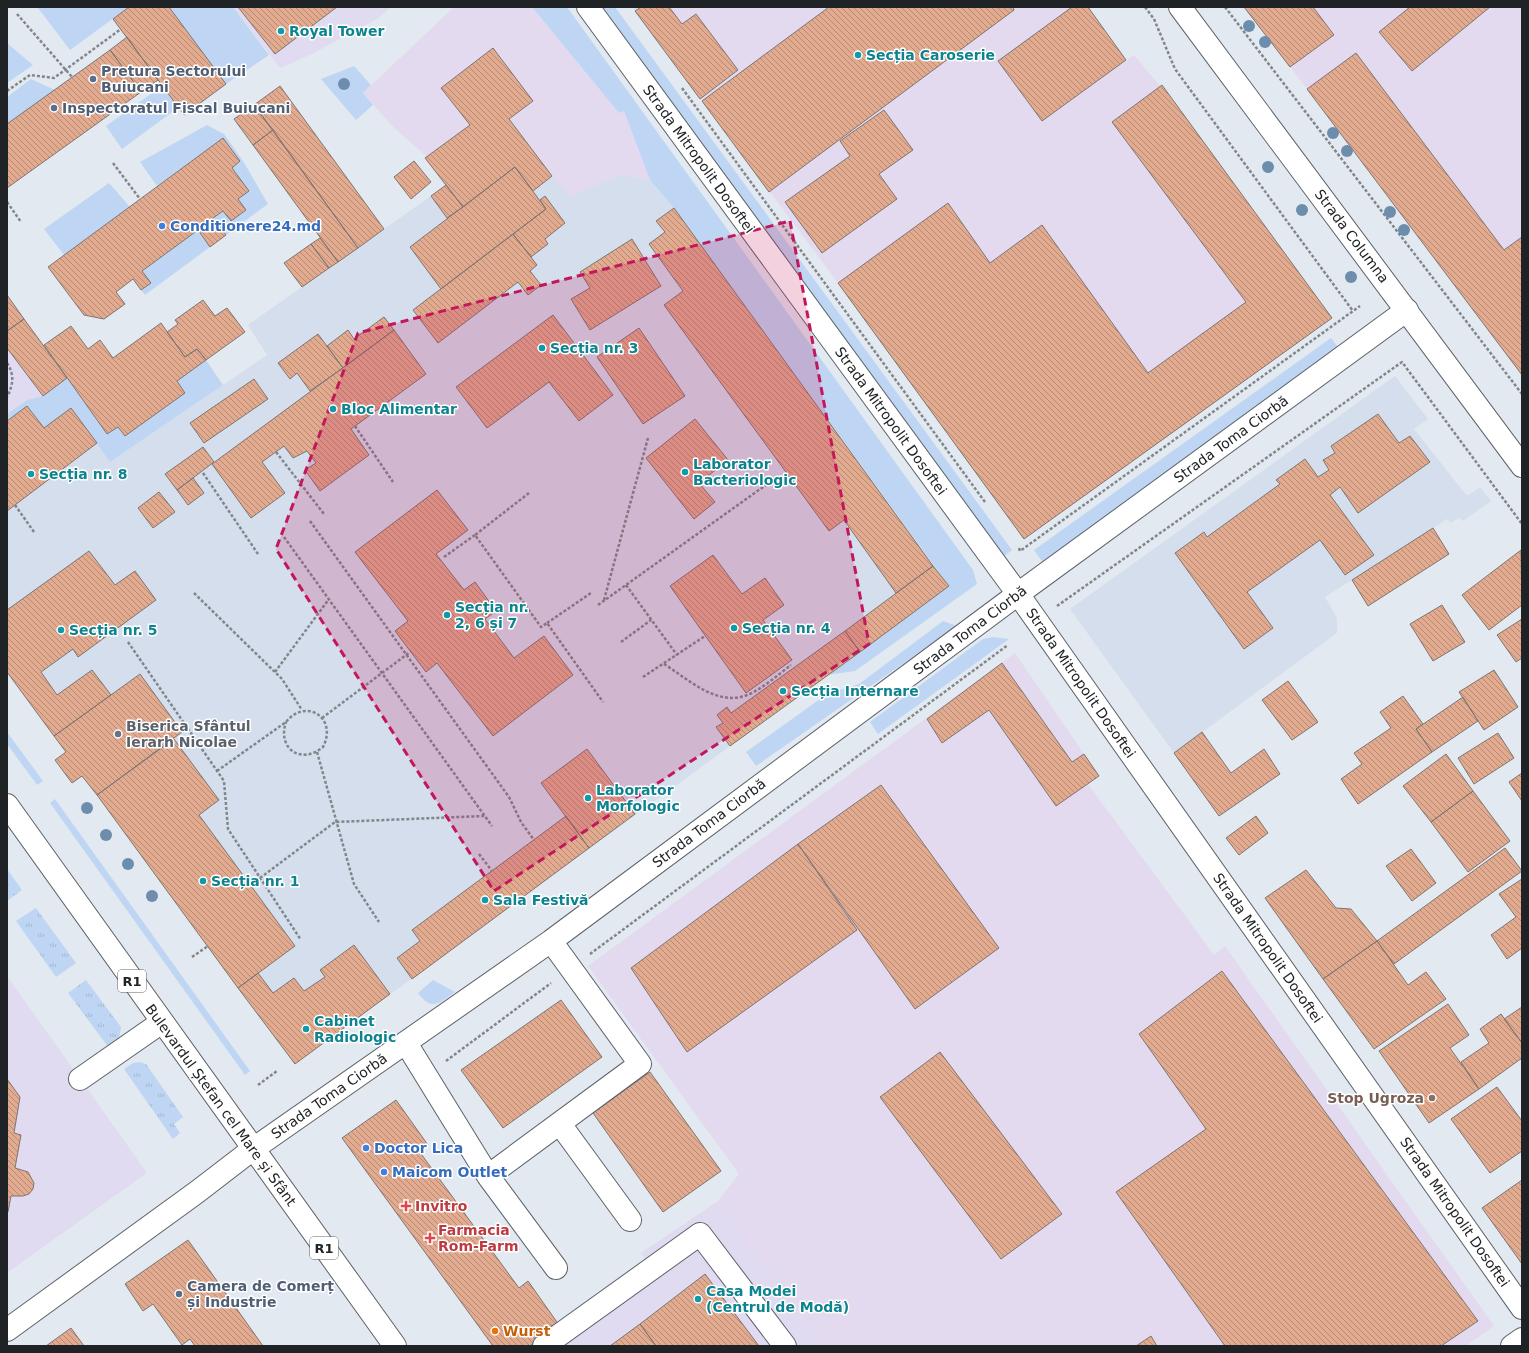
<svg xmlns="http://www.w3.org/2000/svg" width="1529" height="1353" font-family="'DejaVu Sans',sans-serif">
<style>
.commercial{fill:#e0dbf0}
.industrial{fill:#e3daef}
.built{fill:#d4deec}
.grass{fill:url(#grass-tufts)}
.garden{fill:#bed6f3}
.building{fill:url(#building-back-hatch);stroke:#7e7672}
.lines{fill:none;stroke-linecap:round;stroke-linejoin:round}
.minor-casing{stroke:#5d6268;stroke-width:24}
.major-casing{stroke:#5d6268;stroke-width:24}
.path{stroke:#81868a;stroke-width:2.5;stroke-dasharray:3 2;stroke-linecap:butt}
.minor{stroke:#fff;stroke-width:22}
.major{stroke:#fff;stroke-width:22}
.tree{fill:#6d8dad}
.marked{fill:#c2185b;fill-opacity:0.2;stroke:#c2185b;stroke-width:3;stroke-dasharray:8 5;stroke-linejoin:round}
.culture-dot{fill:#0f9aa8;stroke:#fff;stroke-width:1.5}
.service-dot{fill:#5c6f8a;stroke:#fff;stroke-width:1.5}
.shop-dot{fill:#3f7fe0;stroke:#fff;stroke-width:1.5}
.worship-dot{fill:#6b7280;stroke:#fff;stroke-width:1.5}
.education-dot{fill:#8d6e63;stroke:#fff;stroke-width:1.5}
.health-dot{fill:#e0444e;stroke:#fff;stroke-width:1.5}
.food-dot{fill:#e8710a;stroke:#fff;stroke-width:1.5}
.labels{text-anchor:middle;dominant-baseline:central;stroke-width:3;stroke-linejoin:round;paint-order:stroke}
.shield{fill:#fff;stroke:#636566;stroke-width:1}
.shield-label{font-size:13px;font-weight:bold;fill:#202325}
.culture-label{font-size:14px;font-weight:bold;fill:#0d838f;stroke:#fff;text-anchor:start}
.service-label{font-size:14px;font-weight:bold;fill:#4e5e75;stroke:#fff;text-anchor:start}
.street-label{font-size:14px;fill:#202325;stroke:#fff}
.shop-label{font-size:14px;font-weight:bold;fill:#366cbe;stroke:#fff;text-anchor:start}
.worship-label{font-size:14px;font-weight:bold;fill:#5b616d;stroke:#fff;text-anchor:start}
.education-label{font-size:14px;font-weight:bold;fill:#785e54;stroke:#fff;text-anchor:end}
.health-label{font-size:14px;font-weight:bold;fill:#be3a42;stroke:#fff;text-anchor:start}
.food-label{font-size:14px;font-weight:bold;fill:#c56008;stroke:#fff;text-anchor:start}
</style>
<defs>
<pattern id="grass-tufts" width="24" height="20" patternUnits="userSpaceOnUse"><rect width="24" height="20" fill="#bed6f3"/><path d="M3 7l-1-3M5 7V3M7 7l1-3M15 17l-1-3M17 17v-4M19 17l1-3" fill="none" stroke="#a3b7d0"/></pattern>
<pattern id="building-back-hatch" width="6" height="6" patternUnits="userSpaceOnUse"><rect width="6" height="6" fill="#e2aa8f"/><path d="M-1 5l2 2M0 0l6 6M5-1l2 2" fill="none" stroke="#b78a75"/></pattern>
</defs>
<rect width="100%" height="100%" fill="#e3e9f0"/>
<path class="commercial" d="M233 7H391L377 19 312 54 280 68Z
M7 295 67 378 43 396 27 400 7 414Z
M7 976 147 1173 7 1273Z
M718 1201 822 1346H564L659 1277 641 1253Z"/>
<path class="industrial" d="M454 7H532L619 113 624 110 650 180 619 175 569 197 533 191 463 207 425 158 427 157 391 125 363 93Z
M632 7H1072L1042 121 1134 55 1160 86 1162 85 1332 318 1024 539 838 283Z
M1244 7H1522V375L1307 89Z
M1015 653 1099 776 1088 784 1214 955 1225 946 1494 1326 1466 1346H822L718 1201 739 1174 588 966Z"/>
<path class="built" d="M515 167 533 191 552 176 569 197 619 175 650 180 674 208 949 586 295 1064 97 795 182 732 140 674 54 736 7 672V421L27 406 44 428 71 408 110 462 267 355 248 325 431 196 447 218Z
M1395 376 1428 419 1414 429 1467 496 1480 487 1491 501 1463 521 1459 518 1451 523 1447 519 1325 597 1337 618V633L1174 753 1070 609Z"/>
<path class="grass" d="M7 869 22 890 7 901Z
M36 908 76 963 56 977 16 921Z
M86 980 121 1027 119 1040 109 1048 68 993Z
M139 1062 146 1064 183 1117 174 1124 180 1133 173 1139 124 1069 133 1063Z"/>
<path class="garden" d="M40 7H129L70 50 38 8Z
M169 7H233L269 55 226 84Z
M532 7H567L973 570 977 584 855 671 827 675 949 586 674 208 650 180 624 111 619 113Z
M603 7H615L1012 550 1002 558Z
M7 43 33 65 7 83Z
M354 66 371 85 363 93 373 105 356 120 321 79Z
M31 79 55 90 7 124V97Z
M162 86 179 107 122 149 106 126Z
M207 125 224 134 243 161 268 204 226 235 213 218 223 211 231 221 246 210 238 199 249 191 232 168 240 161 223 138 157 186 140 162Z
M109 183 130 207 64 255 44 229Z
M198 230 210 247 145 295 141 290 151 283 142 271Z
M1331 338 1341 351 1043 563 1034 550Z
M206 360 223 385 110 462 71 408 44 428 27 406 7 421V414L27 400 43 396 67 378 107 434 118 427 125 436 185 393 177 381Z
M943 621 957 626 756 766 746 752 827 694 859 684Z
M993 637 1009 639 878 734 870 722 983 639Z
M7 732 43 781 37 785 7 744Z
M55 799 250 1071 245 1075 50 803Z
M433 980 455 992C439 1003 432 1012 418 993Z"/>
<path class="building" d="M129 7H169L226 84 184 115 113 19Z
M238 7H337L275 54Z
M641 7H669L682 24 696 14 738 70 700 99 635 11Z
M829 7H1013L1014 10 769 192 702 101Z
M1072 7H1088L1126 60 1042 121 998 61Z
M1244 7H1313L1334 35 1290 67Z
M1410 7H1490L1412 71 1379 32Z
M127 37 158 80 141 92 110 50Z
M493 48 533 101 509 119 552 176 533 191 515 167 463 207 425 158 470 125 441 88Z
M110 50 141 92 7 188V124Z
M1356 53 1504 250 1522 237V375L1307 89Z
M1162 85 1332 318 1024 539 838 283 948 203 990 263 1042 225 1148 373 1246 302 1112 122Z
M280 86 384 229 358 248 254 105Z
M254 105 273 130 253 145 234 119Z
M884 110 913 150 879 174 897 199 822 253 785 202 850 156 840 141Z
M273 130 358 248 338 262 253 145Z
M223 138 240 161 232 168 249 191 238 199 246 210 231 221 223 211 213 218 226 235 210 247 198 230 142 271 151 283 141 290 133 279 116 292 125 304 104 319 84 315 48 267Z
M414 161 431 182 411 199 394 177Z
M515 167 546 209 441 289 410 247Z
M446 185 463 207 447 218 431 196Z
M545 196 565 223 545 239 548 244 531 257 513 234 546 209 540 200Z
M674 208 933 566 896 593 844 520 829 531 664 305 683 291 649 244 665 232 656 221Z
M513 234 537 265 530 271 541 285 528 295 518 282 438 343 413 310Z
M320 238 338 262 329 268 311 244Z
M632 239 661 286 590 330 571 299 590 288 580 272Z
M311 244 329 268 302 287 284 263Z
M7 295 24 319 7 331Z
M203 300 215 316 227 308 245 332 206 360 197 349 185 357 167 332 178 324 175 320Z
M553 315 613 395 579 421 549 382 487 428 456 387Z
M384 317 394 330 343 368 327 346 348 330 354 339Z
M24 319 67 378 43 396 7 348V331Z
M161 323 185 357 197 349 206 360 177 381 185 393 125 436 118 427 107 434 44 345 71 326 88 349 100 340 113 358Z
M639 328 685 396 643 424 597 357Z
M394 330 426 374 351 429 369 455 320 491 305 470 316 463 307 451 293 458 284 446 262 462 285 493 251 518 212 464Z
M318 334 343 368 310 391 297 373 290 379 278 363Z
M254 379 268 399 204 443 190 423Z
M27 406 44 428 71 408 97 443 7 511V421Z
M1378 414 1399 443 1410 436 1430 462 1358 513 1340 487 1330 495 1374 555 1345 575 1320 540 1247 592 1273 628 1244 649 1175 553 1204 532 1207 537 1280 484 1276 480 1305 459 1318 477 1329 470 1323 460 1335 453 1331 446Z
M695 419 728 460 699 483 715 502 694 519 646 458Z
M203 447 214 462 177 490 165 474Z
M193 478 204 493 188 505 177 490Z
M437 490 468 530 436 554 464 590 475 582 496 611 485 619 514 658 544 636 573 675 493 736 437 663 426 672 395 631 408 621 355 552Z
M159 492 175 512 153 528 138 508Z
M1433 528 1449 554 1368 606 1352 580Z
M1521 550 1522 605 1489 630 1462 595Z
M89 551 115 585 135 571 156 600 78 657 73 649 41 672 57 695 92 670 111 695 54 736 7 672V610Z
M713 555 742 594 765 578 784 605 763 620 792 660 746 693 670 586Z
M933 566 949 586 860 652 845 631Z
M1442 605 1465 642 1433 661 1410 624Z
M1522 619V658L1516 662 1497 635Z
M845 631 860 652 730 746 716 727 723 723 717 715 727 707 731 713Z
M1002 663 1072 762 1084 754 1099 776 1056 806 989 710 942 743 927 719Z
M1494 670 1518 707 1484 730 1459 692Z
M140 674 182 732 97 795 82 776 72 783 55 760 66 752 54 736Z
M1288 681 1318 722 1292 740 1262 700Z
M1403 696 1423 724 1416 729 1432 752 1358 804 1341 779 1362 764 1354 753 1391 728 1380 712Z
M1463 697 1478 721 1432 752 1416 729Z
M1202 732 1231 773 1264 749 1280 774 1219 816 1174 753Z
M1498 733 1514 758 1474 784 1458 758Z
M174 739 219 800 199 815 295 946 238 988 97 795Z
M587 749 635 814 589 848 541 783Z
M1446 754 1473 791 1431 822 1403 786Z
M1522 773V801L1509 782Z
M881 785 999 948 915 1009 798 844Z
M1473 791 1510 841 1468 872 1431 822Z
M566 816 589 848 412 979 397 958 420 941 412 930Z
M1256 816 1268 833 1239 855 1226 838Z
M798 844 857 930 687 1052 631 968Z
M1505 848 1522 871 1394 964 1377 941Z
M1411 849 1436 883 1412 901 1386 866Z
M1306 870 1336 908 1351 909 1377 941 1323 979 1265 898Z
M1522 879V948L1507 959 1491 935 1516 917 1499 894Z
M1377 941 1408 985 1426 972 1446 999 1374 1049 1323 979Z
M354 945 390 994 295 1064 238 988 258 973 273 993 294 978 304 991 325 977 320 970Z
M1222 971 1478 1321 1441 1346H1225L1116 1192 1206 1129 1139 1034Z
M561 1000 602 1057 503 1128 461 1070Z
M1448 1004 1469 1035 1450 1048 1479 1089 1429 1123 1379 1051Z
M1522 1007V1043L1504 1019Z
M1501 1014 1522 1043V1058L1479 1089 1461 1062 1489 1043 1480 1029Z
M940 1052 1062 1214 1001 1259 880 1097Z
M650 1072 721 1171 663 1212 593 1113Z
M7 1079 20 1097 14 1133 21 1135 15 1168 28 1172 34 1183 33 1189 29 1194 23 1196H11L8 1212H7Z
M1497 1087 1522 1121V1151L1490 1173 1451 1119Z
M396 1100 428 1145 419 1151 519 1288 528 1281 559 1325 530 1346H493L342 1138Z
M1522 1180V1264L1482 1208Z
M188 1240 263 1346H195L190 1339 182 1345 153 1304 143 1311 125 1284Z
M705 1274 759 1346H656L640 1324Z
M640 1324 656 1346H610Z
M71 1328 84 1346H46Z
M1151 1336 1157 1346H1136Z"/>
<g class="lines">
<g class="minor-casing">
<path id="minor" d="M588 7 1018 594 1522 1308
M406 1043 488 1176 556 1268
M80 1079 162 1022
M560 1124 630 1220
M488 1176 640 1064 551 941
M7 1330 197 1192 253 1149 551 941 1018 594 1407 310
M544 1346 700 1234 785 1346
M1512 1346 1522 1339"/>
</g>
<g class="major-casing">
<path id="major" d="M1180 7 1522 466
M7 805 395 1346"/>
</g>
<path class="path" d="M1145 7 1154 19 1175 69 1353 311
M1225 7 1522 394
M17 14 72 77
M682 88 985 502
M7 91 30 75 54 78 121 29
M113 163 140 199
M7 202 21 222
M7 363C15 375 13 385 7 397
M355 426 393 482
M276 452 324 514
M203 473 258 554
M529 493 475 535 541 627 547 623 603 702
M15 505 34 532
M310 521 509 797 521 822 534 840
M284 537 492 826
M1019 548 1020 551 1360 306
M444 557 475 535
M626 585 677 655
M194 593 282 679 302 710
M604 600 648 438
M598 605 770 482
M1057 606 1402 362 1522 524
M547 623 591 593
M128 642 224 781 228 829 301 940
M621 642 651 620
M664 664C688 679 717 707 747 695 761 690 779 674 791 665
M275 672 329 599
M643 677 705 636
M322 718 410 652
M317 752 354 884 379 922
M217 771 286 722C306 697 338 718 323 747 301 765 277 749 286 722
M479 854 492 871
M260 878 335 822 484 816
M590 954 1008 645
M192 957 208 946
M446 1061 551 983
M258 1085 277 1071"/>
<use href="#minor" class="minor"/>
<use href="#major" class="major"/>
</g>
<g class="tree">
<circle cx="1249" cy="26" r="6"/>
<circle cx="1265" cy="42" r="6"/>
<circle cx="344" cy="84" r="6"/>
<circle cx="1333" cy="133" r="6"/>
<circle cx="1347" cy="151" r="6"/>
<circle cx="1268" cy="167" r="6"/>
<circle cx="1302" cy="210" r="6"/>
<circle cx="1390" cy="212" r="6"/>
<circle cx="1404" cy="230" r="6"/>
<circle cx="1351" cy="277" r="6"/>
<circle cx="87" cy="808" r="6"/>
<circle cx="106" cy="835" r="6"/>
<circle cx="128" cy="864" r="6"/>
<circle cx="152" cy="896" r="6"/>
</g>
<path class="marked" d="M790 221 869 644 494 891 276 549 358 333Z"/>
<g class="culture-dot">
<circle cx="281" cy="31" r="4"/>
<circle cx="858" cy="55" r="4"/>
<circle cx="542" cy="348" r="4"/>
<circle cx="333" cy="409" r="4"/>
<circle cx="685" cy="472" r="4"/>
<circle cx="31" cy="474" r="4"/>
<circle cx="447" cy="615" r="4"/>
<circle cx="734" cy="628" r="4"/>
<circle cx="61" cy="630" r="4"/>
<circle cx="783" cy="691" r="4"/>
<circle cx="588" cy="798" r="4"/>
<circle cx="203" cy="881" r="4"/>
<circle cx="485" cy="900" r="4"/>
<circle cx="306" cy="1029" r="4"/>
<circle cx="698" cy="1299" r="4"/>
</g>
<g class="service-dot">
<circle cx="93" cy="79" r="4"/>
<circle cx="54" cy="108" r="4"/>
<circle cx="179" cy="1294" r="4"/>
</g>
<g class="shop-dot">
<circle cx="162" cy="226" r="4"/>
<circle cx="366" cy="1148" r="4"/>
<circle cx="384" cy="1172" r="4"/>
</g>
<circle class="worship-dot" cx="118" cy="734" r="4"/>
<circle class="education-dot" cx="1432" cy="1098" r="4"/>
<g class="health-dot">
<path d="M404 1200h4v4h4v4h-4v4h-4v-4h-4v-4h4z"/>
<path d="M428 1232h4v4h4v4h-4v4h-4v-4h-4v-4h4z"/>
</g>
<circle class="food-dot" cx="495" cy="1331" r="4"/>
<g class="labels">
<g class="shield">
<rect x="118" y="970" width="28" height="22" rx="3"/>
<rect x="310" y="1237" width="28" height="22" rx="3"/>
</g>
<g class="shield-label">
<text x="132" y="981">R1</text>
<text x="324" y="1248">R1</text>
</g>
<g class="culture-label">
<text x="289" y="31">Royal Tower</text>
<text x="866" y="55">Secția Caroserie</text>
<text x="550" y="348">Secția nr. 3</text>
<text x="341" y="409">Bloc Alimentar</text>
<text x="693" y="464">Laborator<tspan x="693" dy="16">Bacteriologic</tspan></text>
<text x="39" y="474">Secția nr. 8</text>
<text x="455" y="607">Secția nr.<tspan x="455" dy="16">2, 6 și 7</tspan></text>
<text x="742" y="628">Secția nr. 4</text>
<text x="69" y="630">Secția nr. 5</text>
<text x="791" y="691">Secția Internare</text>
<text x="596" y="790">Laborator<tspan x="596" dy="16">Morfologic</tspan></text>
<text x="211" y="881">Secția nr. 1</text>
<text x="493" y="900">Sala Festivă</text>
<text x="314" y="1021">Cabinet<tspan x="314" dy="16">Radiologic</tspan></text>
<text x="706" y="1291">Casa Modei<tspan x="706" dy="16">(Centrul de Modă)</tspan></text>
</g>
<g class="service-label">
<text x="101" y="71">Pretura Sectorului<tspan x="101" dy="16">Buiucani</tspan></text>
<text x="62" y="108">Inspectoratul Fiscal Buiucani</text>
<text x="187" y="1286">Camera de Comerț<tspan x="187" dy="16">și Industrie</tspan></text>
</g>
<g class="street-label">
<text transform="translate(699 159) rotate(54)">Strada Mitropolit Dosoftei</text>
<text transform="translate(1352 236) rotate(53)">Strada Columna</text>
<text transform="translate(891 421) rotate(54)">Strada Mitropolit Dosoftei</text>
<text transform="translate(1231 439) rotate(-36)">Strada Toma Ciorbă</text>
<text transform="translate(970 630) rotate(-37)">Strada Toma Ciorbă</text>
<text transform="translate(1081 683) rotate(55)">Strada Mitropolit Dosoftei</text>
<text transform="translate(709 823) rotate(-37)">Strada Toma Ciorbă</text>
<text transform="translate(1268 948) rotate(55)">Strada Mitropolit Dosoftei</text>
<text transform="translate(329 1096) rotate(-35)">Strada Toma Ciorbă</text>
<text transform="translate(221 1105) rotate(54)">Bulevardul Ștefan cel Mare și Sfânt</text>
<text transform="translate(1455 1212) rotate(55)">Strada Mitropolit Dosoftei</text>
</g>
<g class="shop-label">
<text x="170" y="226">Conditionere24.md</text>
<text x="374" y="1148">Doctor Lica</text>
<text x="392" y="1172">Maicom Outlet</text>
</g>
<g class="worship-label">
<text x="126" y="726">Biserica Sfântul<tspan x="126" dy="16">Ierarh Nicolae</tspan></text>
</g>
<g class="education-label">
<text x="1424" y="1098">Stop Ugroza</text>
</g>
<g class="health-label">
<text x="415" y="1206">Invitro</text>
<text x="438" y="1230">Farmacia<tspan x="438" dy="16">Rom-Farm</tspan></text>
</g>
<g class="food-label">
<text x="503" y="1331">Wurst</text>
</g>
</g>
<rect width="1529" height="1353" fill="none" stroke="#202325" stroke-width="16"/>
</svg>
